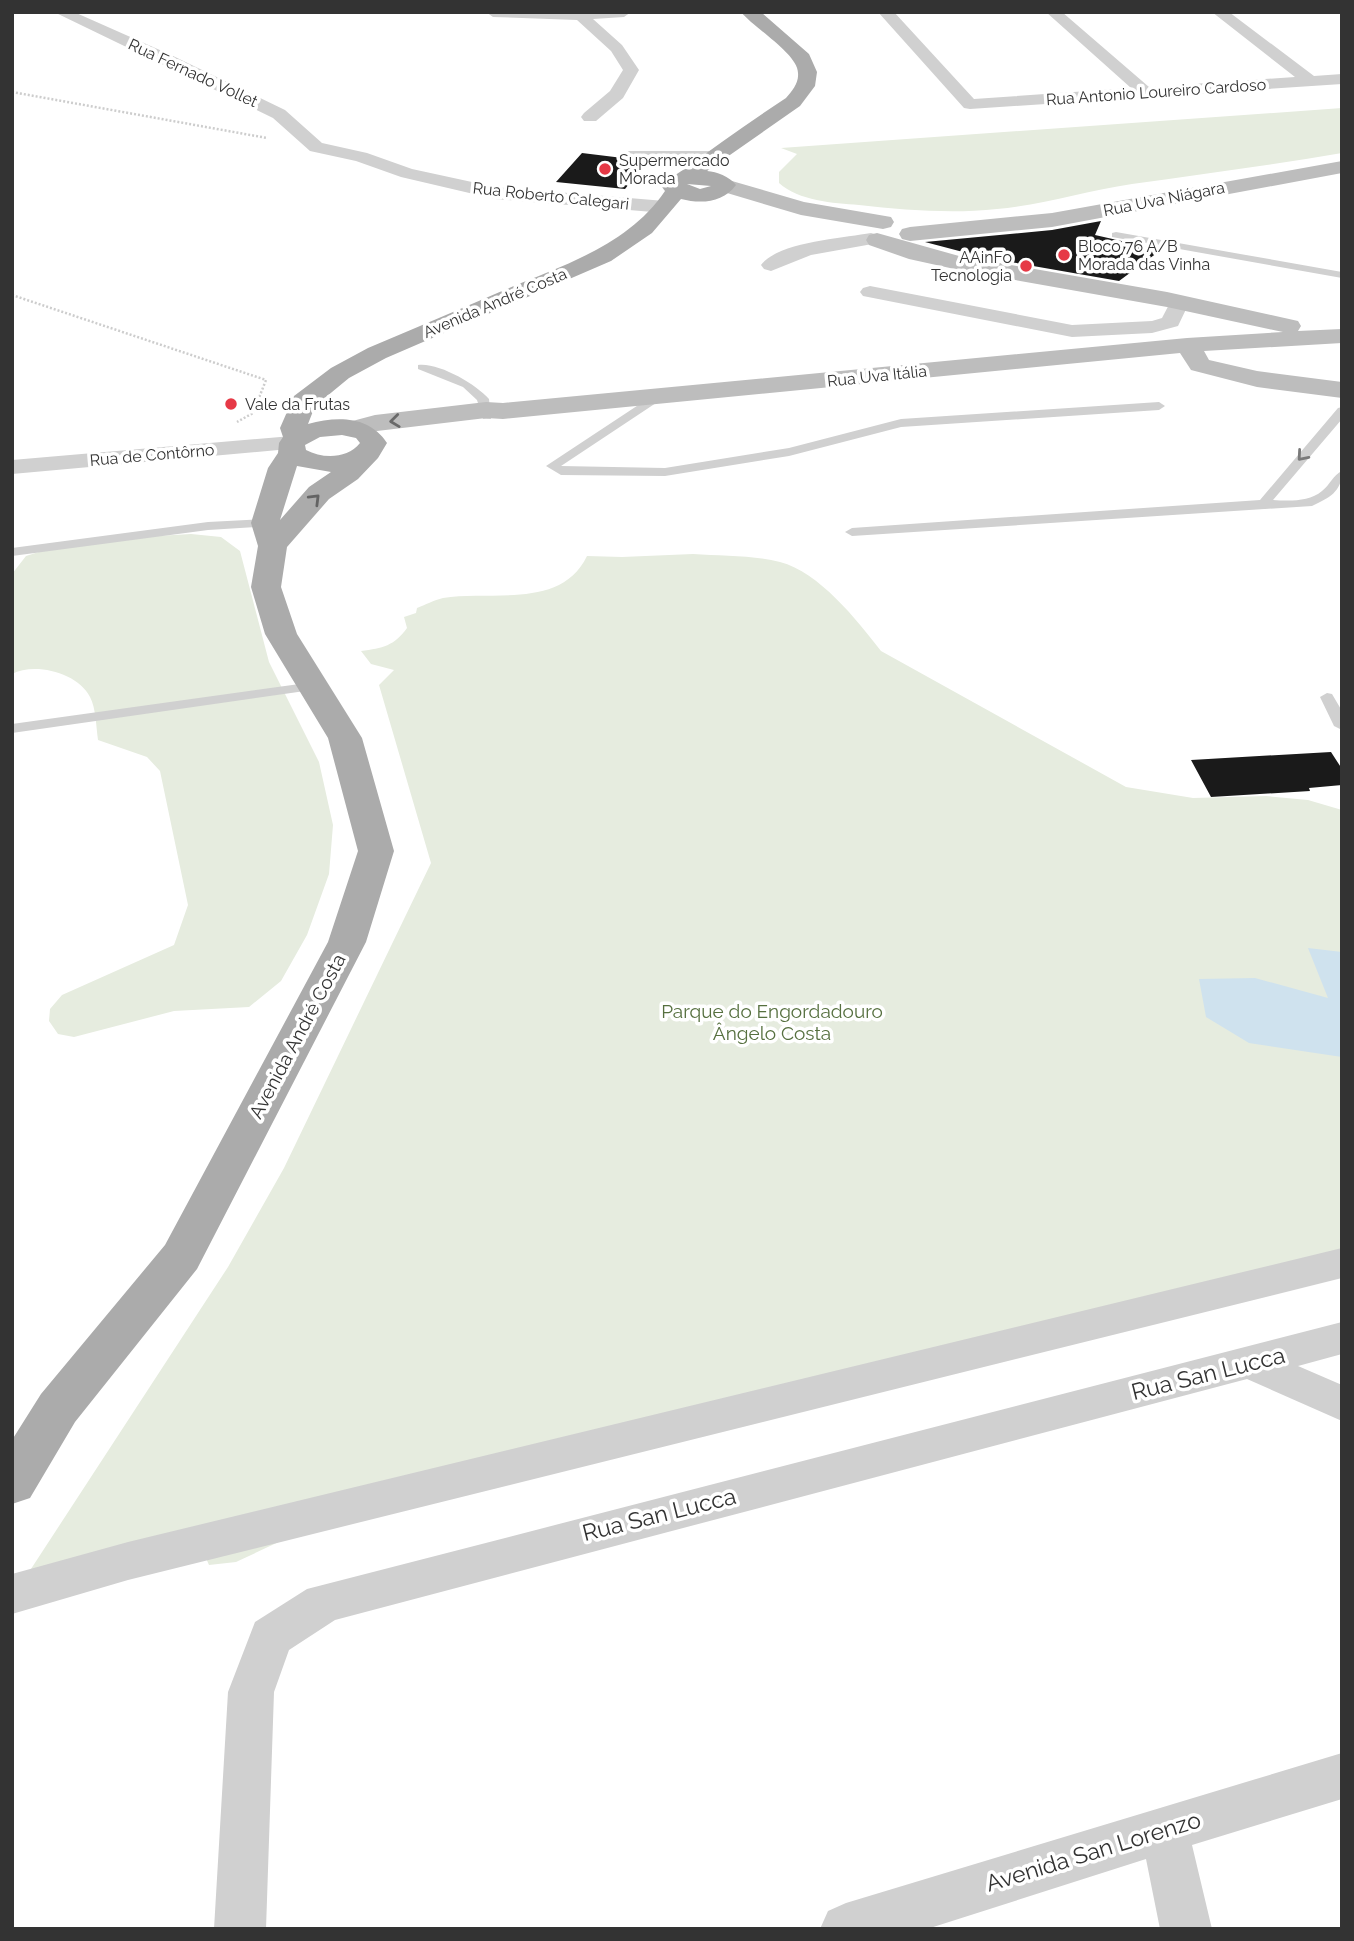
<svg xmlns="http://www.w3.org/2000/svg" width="1354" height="1941" font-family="Raleway,sans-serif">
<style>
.green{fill:#e6ecdf}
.water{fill:#cfe2ee}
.building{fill:#1a1a1a}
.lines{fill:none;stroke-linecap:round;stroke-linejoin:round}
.path{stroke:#cdcdcd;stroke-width:2.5;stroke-dasharray:2 2;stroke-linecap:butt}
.lane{fill:#d0d0d0;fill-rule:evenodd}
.street{fill:#d0d0d0;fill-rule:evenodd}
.secondary{fill:#bdbdbd;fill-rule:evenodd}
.primary{fill:#ababab;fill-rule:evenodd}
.oneway{stroke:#6a6a6a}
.oneway2{stroke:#7a7a7a}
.oneway3{stroke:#636363}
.poi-dot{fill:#e63946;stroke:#fff;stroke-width:2.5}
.labels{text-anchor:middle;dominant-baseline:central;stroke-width:7;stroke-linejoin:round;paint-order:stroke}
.far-street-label{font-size:16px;fill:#333;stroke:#fff}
.far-poi-label{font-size:16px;fill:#333;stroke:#fff;text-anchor:start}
.park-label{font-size:19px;fill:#56703f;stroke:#fff}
.street-label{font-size:19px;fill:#333;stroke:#fff}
.near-street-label{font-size:23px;fill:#333;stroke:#fff}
</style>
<rect width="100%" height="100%" fill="#fff"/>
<path class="green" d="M1342 108V153C1272 165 1202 174 1132 184 1086 191 1042 205 997 209 951 214 905 210 859 205 833 203 799 201 779 183V172L797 154 781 148Z
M191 534 221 537 240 551 269 662 319 762 333 825 329 874 307 935 281 981 249 1007 174 1011 74 1037 58 1034 49 1021 50 1009 62 995 174 945 188 905 160 771 147 757 98 740C96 727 96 708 90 697 78 673 35 662 12 674V574L26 556 45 550 140 537Z
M693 554C721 556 753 555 780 562 819 572 857 620 881 651L1126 787 1193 798 1266 796 1308 800 1342 810V1269L332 1517 236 1562 209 1565 202 1549 14 1595 228 1267 284 1168 431 863 379 685 394 670 371 664 361 651C383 648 394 646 407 628L404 617 416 613 417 608C425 605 434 600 443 598 491 590 561 610 587 556L622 557Z"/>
<path class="water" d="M1308 948 1342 952V1057L1249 1043 1206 1017 1199 979 1255 978 1328 998Z"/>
<path class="building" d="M582 153 631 159H649L625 189 556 182Z
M1101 221 1095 235 1161 250 1119 281 982 257 925 242 1052 230Z
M1331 752 1342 769V785L1309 788 1310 791 1211 797 1191 760Z"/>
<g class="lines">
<path class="path" d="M12 92 267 138
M12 295 266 380 253 413 237 422"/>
<path class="lane" d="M628 151H715L720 154 715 157 631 156 628 155Z
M1116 232 1342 272V278L1112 237V233Z
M418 365C438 362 476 384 489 399L491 419H483L477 400 463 387 418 369Z
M655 394 661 398 659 401 561 466 665 468 789 448 901 419 1159 402 1165 406 1159 410 901 427 789 456 665 476 561 475 546 466Z
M1342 407V419L1273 500C1289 501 1309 502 1322 491 1330 485 1333 475 1342 471 1342 492 1329 498 1312 506L852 536 845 532 852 528 1260 500 1338 408Z
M265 519 272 523 270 526 208 530 12 556V548L208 522Z
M314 682 321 686 319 689 12 733V724Z
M1327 693 1332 694 1342 711V730L1334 726 1320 697Z"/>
<path class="street" d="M54 12H74L171 55 285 110 322 143 367 153 412 169 495 187 665 201 674 207 665 213 495 199 401 177 356 161 310 151 273 118Z
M486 12H631L624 17 593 19 622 45 639 70 623 98 596 121H584L581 117 584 113 610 91 623 70 611 51 577 20 493 17Z
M878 12H894L974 99 1131 88 1046 12H1062L1149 87 1295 77 1212 12H1229L1314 76 1342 74V84L970 109 964 108Z
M871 233 878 235 881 239 878 243 811 255 771 271 764 269 761 265C778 242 843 238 871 233Z
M870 286 1072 325 1152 321 1162 318 1173 297H1187L1190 301 1178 326 1152 333 1072 337 863 296 860 292 863 288Z
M292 436 300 438 304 443 300 448 12 474V460Z
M1342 1248V1278L128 1580 12 1614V1574L128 1542Z
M1342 1322V1354L1298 1366 1342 1385V1421L1247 1379 335 1620 289 1650 274 1692 266 1929H214L228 1692 255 1622 307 1589Z
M1342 1753V1799L1192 1845 1212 1929H1160L1146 1859 927 1929H820L828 1911 846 1903Z"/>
<path class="secondary" d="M1342 161V173L1052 227 910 241 902 239 899 234 902 229 910 227 1052 213Z
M725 179 804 202 891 217 894 222 891 227 883 229 801 215 717 190 714 185 717 180Z
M877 233 959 256 1167 292 1298 321 1301 326 1298 331 1342 329V343L1204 351 1209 360 1257 371 1342 382V398L1257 387 1191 370 1180 353 503 419 486 418 377 431 354 437 345 435 341 429 345 423 375 415 486 402 503 403 1187 338 1283 332 1167 307 959 270 909 259 869 245 866 240 869 235Z"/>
<path class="primary" d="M741 12H761L809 54 817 72 815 86 800 106 707 171C717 172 729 176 736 185 723 203 701 204 681 199L652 233 611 261 386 358 349 378 315 406 308 424C338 416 369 416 387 443L378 458 358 479 329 499 287 547 281 587 297 634 362 738 394 851 366 942 197 1269 75 1422 30 1498 12 1504V1440L41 1394 165 1245 328 942 358 851 328 738 265 634 251 587 258 546 251 523 268 468 278 453 279 443 283 437 280 428 294 396 331 368 368 348C413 329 458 310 502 291 561 266 628 246 665 191L662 187C669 178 674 176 683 170 717 145 751 121 786 98 792 91 799 83 798 73 798 54 754 28 741 12ZM687 184 711 186 700 189ZM342 435 356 438 360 443C347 459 323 459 306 450L305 445 320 437ZM297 466 331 472 309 487 280 520Z"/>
</g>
<defs><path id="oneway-chevron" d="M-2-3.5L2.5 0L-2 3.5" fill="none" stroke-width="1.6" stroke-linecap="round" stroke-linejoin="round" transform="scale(1.75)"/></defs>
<use class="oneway" href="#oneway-chevron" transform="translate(395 421) rotate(173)"/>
<use class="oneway2" href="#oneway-chevron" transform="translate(1302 456) rotate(131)"/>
<use class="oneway3" href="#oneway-chevron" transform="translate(315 499) rotate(-45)"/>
<g class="poi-dot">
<circle cx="605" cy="169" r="7"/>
<circle cx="1064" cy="255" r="7"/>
<circle cx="1026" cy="266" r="7"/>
<circle cx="231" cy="404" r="7"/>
</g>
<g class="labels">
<g class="far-street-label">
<text transform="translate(193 73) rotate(25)">Rua Fernado Vollet</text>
<text transform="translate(1156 92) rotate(-4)">Rua Antonio Loureiro Cardoso</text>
<text transform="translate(551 196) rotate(6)">Rua Roberto Calegari</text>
<text transform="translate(1164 199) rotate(-11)">Rua Uva Niágara</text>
<text transform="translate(495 303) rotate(-23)">Avenida André Costa</text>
<text transform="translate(877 376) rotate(-6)">Rua Uva Itália</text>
<text transform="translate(152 455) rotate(-5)">Rua de Contôrno</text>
</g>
<g class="far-poi-label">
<text x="619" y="160">Supermercado<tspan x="619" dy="18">Morada</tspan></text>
<text x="1078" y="246">Bloco 76 A/B<tspan x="1078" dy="18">Morada das Vinha</tspan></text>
<text x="1012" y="257" text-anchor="end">AAinFo<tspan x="1012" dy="18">Tecnologia</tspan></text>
<text x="245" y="404">Vale da Frutas</text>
</g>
<g class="park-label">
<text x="772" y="1011">Parque do Engordadouro<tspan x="772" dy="22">Ângelo Costa</tspan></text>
</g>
<g class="street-label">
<text transform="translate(297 1036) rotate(-62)">Avenida André Costa</text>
</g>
<g class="near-street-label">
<text transform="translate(1208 1373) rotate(-14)">Rua San Lucca</text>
<text transform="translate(659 1514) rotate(-14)">Rua San Lucca</text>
<text transform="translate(1093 1851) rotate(-17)">Avenida San Lorenzo</text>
</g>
</g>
<rect width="1354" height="1941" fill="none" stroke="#333333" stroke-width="28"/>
</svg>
